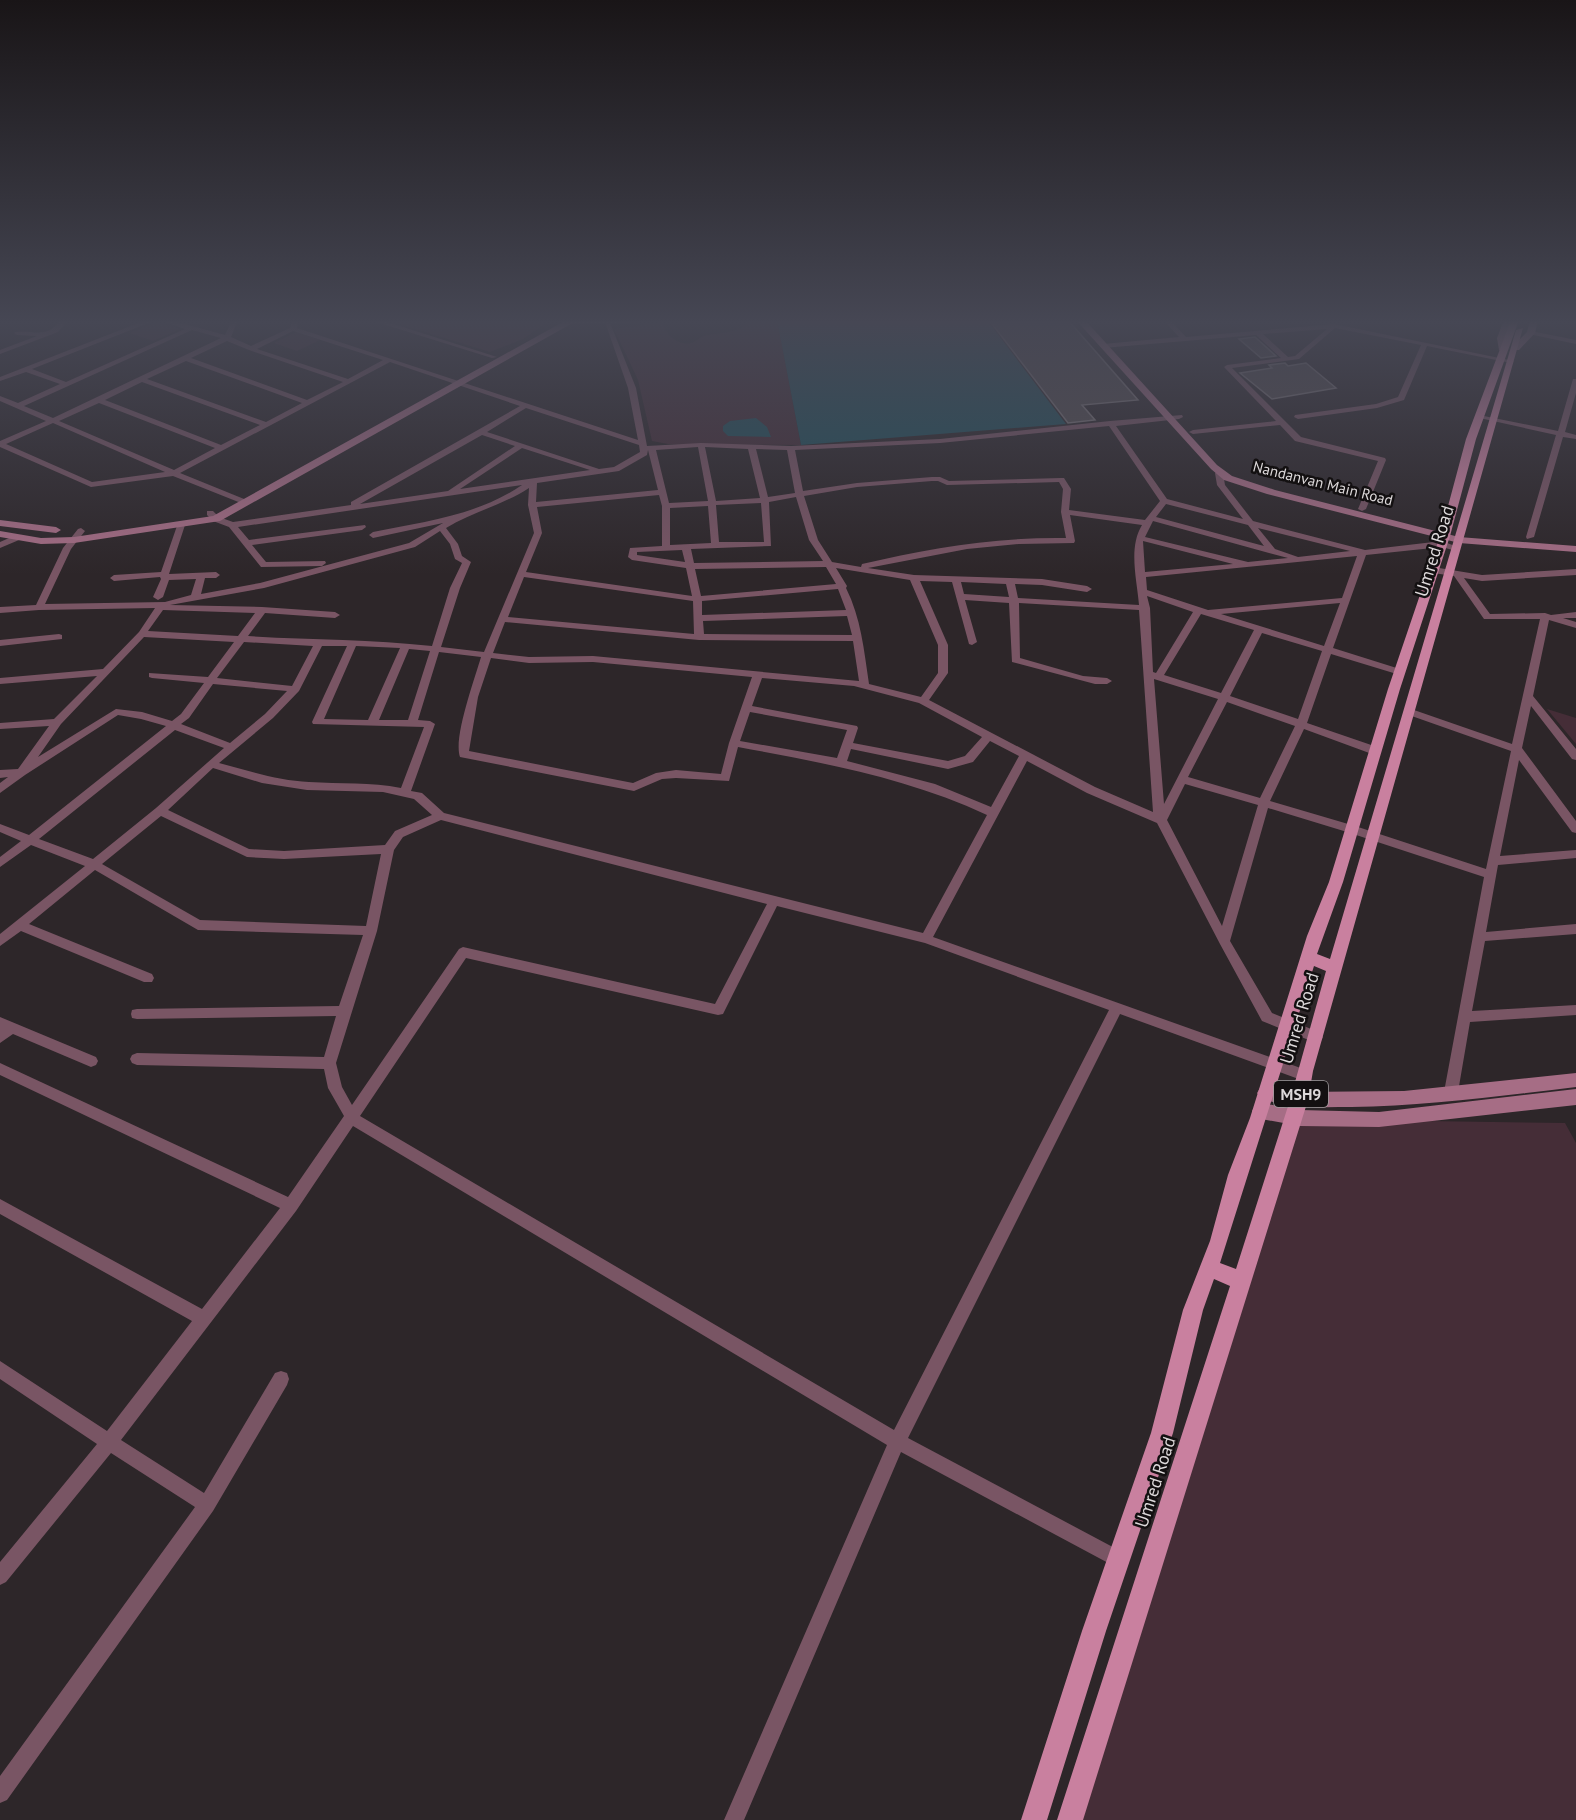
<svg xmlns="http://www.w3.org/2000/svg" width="1576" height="1820" font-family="'PT Sans',sans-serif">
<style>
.green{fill:#452d37}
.water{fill:#20505b}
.building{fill:#544d4f;stroke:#7f777a;stroke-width:1.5}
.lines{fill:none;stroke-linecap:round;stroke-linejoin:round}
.street{fill:#795564;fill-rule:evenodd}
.secondary{fill:#a66d85;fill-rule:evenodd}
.primary{fill:#c9809f;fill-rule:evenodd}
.labels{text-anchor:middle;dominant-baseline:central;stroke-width:5;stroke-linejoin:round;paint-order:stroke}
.far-street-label{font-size:15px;fill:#ddd9da;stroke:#131011}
.shield{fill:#131011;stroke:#a09d9e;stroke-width:1.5}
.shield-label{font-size:16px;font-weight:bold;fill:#ddd9da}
.street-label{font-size:18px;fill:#ddd9da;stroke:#131011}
</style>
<rect width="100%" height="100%" fill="#2d2629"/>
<path class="green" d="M386 320H550L523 339 490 352Z
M777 320 801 445 668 444 652 441 638 380 614 329 662 322C666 334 677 346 691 343 696 342 700 337 704 336 720 332 733 334 746 325V321Z
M157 322 180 329 153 341 129 333Z
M296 332 320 340 297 351 274 343Z
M1547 709 1576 718V744Z
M1293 1119 1565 1123 1576 1143V1820H1070Z"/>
<path class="water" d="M777 320H987L1066 424 801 445Z
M756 418 767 427 771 437 728 436 723 431V426L730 421Z"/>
<path class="building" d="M989 320H1068L1138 400 1082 405 1095 420 1068 423Z
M1255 337 1276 356 1261 358 1239 339Z
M1285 363 1288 366 1306 363 1336 388 1272 399 1240 373 1272 368 1269 365Z"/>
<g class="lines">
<path class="street" d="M61 320H68L58 332 0 354V350L37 336 17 335 14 333 15 332C36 330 46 339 61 320Z
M146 320H156L32 369 66 382 185 329 159 320H170L225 335 232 320H238L231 337 251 346 290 328 292 320H298L297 328 638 440 628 388 605 322 609 320 636 388 647 446 701 443 791 446 940 439 1110 421 1182 415 1183 417 1179 419 1116 426 1167 499 1243 519 1217 485 1215 473 1219 471 1223 473 1225 485 1253 521 1365 550 1442 541 1460 548 1456 551 1442 547 1366 555 1333 648 1403 670 1405 672 1400 675 1331 654 1307 723 1380 748 1381 751 1380 754H1372L1304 729 1270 801 1355 826 1486 869 1511 751 1406 714 1405 712 1406 710H1414L1512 744 1540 619H1484L1454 576 1433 573 1429 570 1433 567 1482 575 1576 569V575L1482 581 1464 578 1490 614 1545 613 1551 615 1576 612V618H1563L1576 622V628L1549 620 1533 696 1576 749V760L1572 759 1531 706 1522 748 1576 821V833L1572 832 1519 760 1500 856 1576 850V858L1498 865 1486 932 1576 924V934L1485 941 1472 1011 1576 1005V1015L1470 1022 1458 1092 1456 1096 1451 1098 1446 1096 1444 1092 1484 877 1347 832 1268 808 1230 941 1272 1013 1321 1033 1323 1037 1321 1041 1316 1043 1262 1021 1220 944 1157 823 1087 793 1027 761 933 937 1309 1071 1311 1075 1309 1079 1304 1081 1120 1014 908 1438 1124 1553 1127 1559 1124 1565 1118 1568 1112 1565 901 1452 744 1820H724L887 1445 353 1126 296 1211 121 1440 204 1493 275 1373 281 1371 287 1373 289 1379 287 1385 213 1511 7 1800 0 1803V1776L195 1507 111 1453 6 1582 0 1585V1562L97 1444 0 1379V1361L107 1431 192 1321 0 1214V1199L202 1309 280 1208 0 1075V1063L288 1197 344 1116 328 1088 324 1069 137 1065 132 1063 130 1059 132 1055 137 1053 324 1057 336 1016 137 1019 132 1018 131 1014 132 1010 137 1009 339 1006 363 935 198 930 95 870 29 924 152 974 154 978 152 982H144L21 931 0 946V934L85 866 31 845 0 867V857L21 841 0 832V824L29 835 166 726 141 719 118 715 25 775 0 793V783L8 777 0 778V770L18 769 49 726 0 729V723L54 719 97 676 0 684V678L103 669 139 632 155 608 39 610 0 613V607L36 605 63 548 78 529 81 528 85 531 71 549 45 604 165 602 191 595 196 579 169 580 163 597 158 600 153 597 161 579 160 577 114 581 110 578 114 575 161 572 178 523 185 525 169 574 216 572 220 575 216 578H205L201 594 260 583 409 543 443 523 373 538 369 535 373 532C423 522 479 515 522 485L238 527 249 540 365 525 366 527 362 530 252 545 266 562 325 561 326 563 322 566 261 567 229 527 213 521 207 515V511H213L219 517 233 522 351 505V502L520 406 390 362 180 473 249 501 250 503 246 505 173 476 91 487 0 447V441L46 421 0 401V396L18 403 60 384 26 372 0 381V377ZM192 330 221 338 53 418 24 406ZM293 331 383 360 348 379 257 349ZM227 341 249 350 343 382 307 400 191 358ZM186 361 302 403 266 422 147 379ZM142 382 260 425 221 445 105 400ZM99 403 215 448 174 470 59 421ZM526 408 639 445 640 452 614 467 599 469 487 432ZM53 423 165 472 92 482 6 444ZM1109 426 1160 501 1145 520 1069 510 1071 489 1064 478H1061L949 481 940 477H932L857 483 803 491 795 450 940 443ZM482 435 515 446 448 491 360 504ZM698 447 708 501 669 503 656 450ZM705 447 748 449 760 498 716 501ZM522 448 590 470 460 489ZM756 449 787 450 795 493 768 497ZM648 450 658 490 536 502 537 483 619 471 647 455ZM932 481H938L947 485 1059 482 1063 489 1061 512 1066 538C997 537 929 548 862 564L861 567 832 562 818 540 804 496 857 487ZM529 488 528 505 534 533 484 652 441 647 460 588 471 562 462 556 458 544 446 528C472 512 503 505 529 488ZM659 495 662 506V546L630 548 628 557 632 560 686 568 692 596 526 572 542 533 537 507ZM796 497 809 540 823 561 694 563 691 549 771 546 769 502ZM761 503 764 542H719L716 505ZM1166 504 1248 525 1264 546 1156 517ZM708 506 711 543 670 545V508ZM1070 515 1142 525C1128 548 1137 579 1139 605L1018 598 1015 584 1042 585 1087 592 1092 589 1087 586 1042 579 914 575 868 568 967 549 1019 544 1074 543 1075 541ZM1153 521 1269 553 1288 558 1248 562 1145 537ZM1258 528 1350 551 1298 557 1275 549ZM440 531 450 544 455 559 462 563 450 588 432 646C371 639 309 640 248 636L265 613 335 618 340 615 335 612 262 607 170 605 264 588 415 547ZM1143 541 1233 564 1145 572ZM682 550 685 562 637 555V552ZM1357 556 1342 598 1208 610 1147 590 1146 577ZM826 567 836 584 701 596 695 569ZM836 568 910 580 938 645V673L921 697 869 684C864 650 861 618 846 588L847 586ZM524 577 693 601 694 634 508 617ZM920 581 952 582 969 644 972 645 977 642 965 600 1009 603 1012 662 1095 684H1107L1112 681 1107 678 1083 676 1020 658 1019 603 1139 610 1153 812 1095 787 929 700 948 673V645ZM961 582 1006 584 1009 597 964 594ZM838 589 846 610 702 615V601ZM1147 596 1193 612 1156 673 1153 672 1150 608ZM1340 603 1324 646 1221 614ZM163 610 255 613 238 636 148 631ZM1201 614 1254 630 1221 693 1164 675ZM847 616 852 635 704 634 703 621ZM505 622 699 640 853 641 859 681 593 656 529 657 493 653ZM1262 633 1322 651 1298 719 1230 696ZM144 637 234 642 208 677 149 673V677L152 678 204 683 181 714 172 721 142 712 116 709 38 757 61 724ZM244 642 313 646 292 686 217 678ZM322 646H347L312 722 313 724 424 727 401 788C371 782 340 784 309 782 279 781 249 771 219 763L273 718 299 691ZM356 646 400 648 368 720 324 719ZM409 649 430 651 408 720H379ZM439 652 481 657C475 678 453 738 460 757L634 791 662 779 676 778 729 781 738 747C824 763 908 778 987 815L923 933 444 813 422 793 411 791 435 724 430 721 418 720ZM491 658 529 663 593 662 752 677 729 743 721 774 676 770 656 773 633 783 469 751 478 697ZM762 678 854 686 919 703 982 737 965 756 948 761 853 743 858 728 857 726 752 706ZM1154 679 1218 699 1164 804ZM213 684 287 691 265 714 230 743 181 724 189 718ZM1227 702 1295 726 1260 798 1188 777ZM750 712 847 730 837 758 740 741ZM175 730 224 748 156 808 93 859 39 839ZM990 741 1019 756 991 807 935 784 847 761 851 749 948 769 973 762ZM213 768 262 783 307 790 383 792 414 799 432 815 395 831 385 845 284 851 249 849 168 810ZM1185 784 1258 805 1222 926 1167 820ZM161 816 247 857 284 859 381 854 366 926 200 920 102 864ZM441 820 767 904 715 1004 463 947 459 949 352 1105 342 1087 336 1063 377 931 394 850 403 837ZM777 906 925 943 1109 1010 894 1430 360 1116 466 958 718 1015 723 1014Z
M370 320H381L497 357 492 358Z
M1163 320H1170L1186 337 1334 324 1514 361 1511 363 1427 346 1404 400 1377 408 1298 419 1294 417 1295 415 1376 404 1398 397 1421 345 1335 328 1299 359 1232 368 1301 437 1385 458 1386 460 1366 509 1362 511 1358 509 1378 461 1295 441 1280 425 1193 434 1189 432 1193 430 1276 421 1224 367 1227 365 1281 358 1256 335 1103 348 1100 346 1103 344 1179 337ZM1327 329 1295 356 1288 357 1263 334Z
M1531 331 1576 340V344L1529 334V332Z
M1573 379H1576V393L1565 432 1576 435V439L1563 437 1534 537 1527 539 1526 537 1556 435 1475 417 1479 415 1558 431Z
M16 535 19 536V540L0 548V542Z
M59 634 62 635V639L0 646V640Z
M0 1017 96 1057 98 1061 96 1065 91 1067 13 1034 0 1043Z"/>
<path class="secondary" d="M561 320H646L642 322 571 324 220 521 74 543 41 544 0 537V531L41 538 74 537 213 516 561 323Z
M1076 320H1085L1217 465 1232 476 1275 490 1459 537 1576 546V552L1459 543 1267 494 1224 480 1211 469Z
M1504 320H1512L1505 338 1507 350 1503 353 1499 350 1497 338Z
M1530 320H1538L1535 333 1519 350H1513V346L1527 332Z
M0 520 56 527 61 530 56 533 0 526Z
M1576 1073V1087C1501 1096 1426 1106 1351 1107 1320 1107 1290 1109 1260 1098L1257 1093 1260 1088 1266 1086 1299 1092 1404 1091Z
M1576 1089V1105L1379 1127 1300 1126 1261 1119 1255 1116 1252 1111 1255 1106 1261 1103 1300 1110 1379 1112Z"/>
<path class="primary" d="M1511 320H1519L1476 439 1450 536 1400 689 1343 882 1317 954 1330 959 1516 330 1523 328 1313 1071 1308 1100 1083 1820H1057L1230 1286 1214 1279 1203 1310 1173 1433 1106 1631 1047 1820H1021L1082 1631 1151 1433 1183 1310 1210 1241 1228 1175 1250 1118 1307 936 1329 882 1388 689 1440 536 1466 439ZM1314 966 1326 971 1290 1100 1236 1269 1220 1263Z"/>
</g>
<linearGradient id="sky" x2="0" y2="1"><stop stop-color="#191517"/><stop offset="0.56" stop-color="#464754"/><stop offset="1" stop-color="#464754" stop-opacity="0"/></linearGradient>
<rect width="1576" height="575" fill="url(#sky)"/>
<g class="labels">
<g class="far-street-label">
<text transform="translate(1323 483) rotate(14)">Nandanvan Main Road</text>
</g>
<rect class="shield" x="1274" y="1081" width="54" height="26" rx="4.5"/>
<g class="shield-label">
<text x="1301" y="1094">MSH9</text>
</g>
<g class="street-label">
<text transform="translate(1434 551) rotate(-73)">Umred Road</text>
<text transform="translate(1299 1018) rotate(-73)">Umred Road</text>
<text transform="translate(1155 1482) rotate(-72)">Umred Road</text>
</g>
</g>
</svg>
